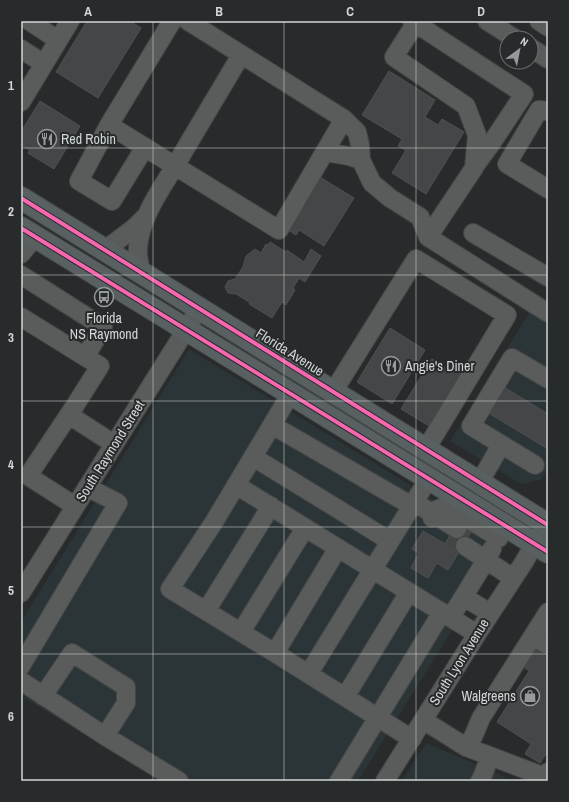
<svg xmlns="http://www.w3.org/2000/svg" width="569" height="802" font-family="'Archivo Narrow',sans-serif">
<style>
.built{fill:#2b3537}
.building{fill:#454647;stroke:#4f5151}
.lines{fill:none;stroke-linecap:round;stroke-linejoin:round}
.minor-tunnel{stroke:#424445;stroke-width:18;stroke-dasharray:18 9;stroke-linecap:butt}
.minor-casing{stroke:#444646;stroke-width:20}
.major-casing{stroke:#444646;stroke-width:24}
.minor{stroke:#5a5b5b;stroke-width:18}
.major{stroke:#586061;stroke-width:22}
.cycleway-casing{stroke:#272b2c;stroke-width:6}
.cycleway{stroke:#f766af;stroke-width:4}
.grid{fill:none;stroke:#d3d6d6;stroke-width:1;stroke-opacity:0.55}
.labels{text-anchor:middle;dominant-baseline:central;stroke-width:4;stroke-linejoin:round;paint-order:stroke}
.poi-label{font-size:14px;fill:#d3d6d6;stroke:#272b2c;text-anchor:start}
.street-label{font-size:14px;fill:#d3d6d6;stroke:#272b2c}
.neatline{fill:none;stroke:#d3d6d6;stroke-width:1.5}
.grid-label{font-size:13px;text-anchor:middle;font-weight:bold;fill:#d3d6d6}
</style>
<rect width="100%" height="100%" fill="#282a2b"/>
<path class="built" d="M529 313 548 325V468L541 480 521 484 450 441Z
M189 349 506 544 358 781H160L21 696V622Z
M426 743 499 774 511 781H402Z"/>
<path class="building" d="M87 21H130L141 28 98 98 56 72Z
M389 71 435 100 425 117 438 125 442 119 464 132 426 194 392 173 406 150 398 146 402 139 362 115Z
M40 101 80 126 54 169 28 153 30 150 21 145V132Z
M315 174 354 198 324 246 299 230 296 235 282 226Z
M270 242 286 252 287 250 304 262 311 249 321 256 305 282 299 278 293 288 295 290 286 305 282 302 272 318 249 304 250 302H249L236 294 228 293 225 287 228 281 235 279 243 267 246 256 255 249 261 253 266 244 268 245Z
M390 328 425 350 392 404 357 382Z
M432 359 449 370 452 365 467 375 434 429 401 409Z
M502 386 548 414V449L487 412Z
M460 518 474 527 448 570 437 563 428 578 411 568 419 553 412 549 423 531 445 544Z
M539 644 548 650V751L540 763 525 754 531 744 497 722 529 671 525 668Z"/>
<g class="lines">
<path class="minor-tunnel" d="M451 537 465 546"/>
<g class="minor-casing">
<path id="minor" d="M29 21 58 40
M188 21 344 119 279 230 175 166 241 55
M412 21 524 94 491 144 474 167
M417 21 394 57 466 106 477 135 474 168 428 237
M487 21 514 38
M539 21 548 27
M531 48 548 59
M21 49 44 64
M21 102 70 21
M548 111 539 110 507 164 548 189
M344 119 357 132 360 145 361 160 372 183 390 198 420 217 428 237 548 313
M109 125 79 181 112 201 145 147
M325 152 349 156 361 160
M473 233 548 277
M105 250 134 228 145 217
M21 254 35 237
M141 273C140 265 137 256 138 248 140 218 160 191 175 166L109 125 172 21
M21 275 103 327 85 357
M21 317 100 366 69 415 114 444
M333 392 416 259 507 315 426 449
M291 393 214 522 170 589 275 653 412 739
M74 407 28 476 75 506
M272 425 412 506 422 507 457 529
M253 457 390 541
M535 465 471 426 512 358 548 379
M479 483 501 445
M236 485 477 634
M432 518 431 512 443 507 454 510 499 538
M465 546 486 560 492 549
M21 593 199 309
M464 597 490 613
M206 611 271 506
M451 617 486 560 513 578
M241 632 305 528
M533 636 548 645
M275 653 338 548
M21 666 118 503 87 487
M309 673 429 478
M21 681 105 736 179 781
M43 696 72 653 126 687V703L105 736
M345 697 409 592
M423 720 466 747 490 756 483 775 480 781
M466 747 473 737 481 718 548 612
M490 756 545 777 548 772
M339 781 442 612
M385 781 477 634 524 562 548 520"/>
</g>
<g class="major-casing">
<path id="major" d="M21 198 548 525
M21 228 548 552"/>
</g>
<use href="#minor" class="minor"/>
<use href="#major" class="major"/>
<g class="cycleway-casing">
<path id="cycleway" d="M21 198 548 525
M21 228 548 552"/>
</g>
<use href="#cycleway" class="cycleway"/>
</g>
<path class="grid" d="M153 21V781M284 21V781M416 21V781M21 148H548M21 275H548M21 401H548M21 527H548M21 654H548"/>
<defs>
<g id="restaurant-ring" transform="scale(1)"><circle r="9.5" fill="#272b2c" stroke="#979a9a" stroke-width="1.5"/><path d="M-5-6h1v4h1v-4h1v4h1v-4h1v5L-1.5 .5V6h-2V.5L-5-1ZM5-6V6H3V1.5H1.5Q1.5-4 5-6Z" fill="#979a9a"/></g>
<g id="bus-ring" transform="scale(1)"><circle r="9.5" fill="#272b2c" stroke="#979a9a" stroke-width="1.5"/><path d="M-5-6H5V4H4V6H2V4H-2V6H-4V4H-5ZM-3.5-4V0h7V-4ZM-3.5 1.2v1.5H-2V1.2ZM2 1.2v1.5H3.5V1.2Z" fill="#979a9a"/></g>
<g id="shop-ring" transform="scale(1)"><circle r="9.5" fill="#272b2c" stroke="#979a9a" stroke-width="1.5"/><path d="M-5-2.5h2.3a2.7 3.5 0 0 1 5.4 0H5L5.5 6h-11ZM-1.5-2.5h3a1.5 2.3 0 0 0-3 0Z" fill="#979a9a"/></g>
</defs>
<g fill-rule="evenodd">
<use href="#restaurant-ring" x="47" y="139"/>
<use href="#bus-ring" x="104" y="297"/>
<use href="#restaurant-ring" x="391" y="366"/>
<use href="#shop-ring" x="530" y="696"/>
</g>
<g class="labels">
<g class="poi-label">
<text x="61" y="139">Red Robin</text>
<text x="104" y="318" text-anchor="middle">Florida<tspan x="104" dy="16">NS Raymond</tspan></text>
<text x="405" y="366">Angie's Diner</text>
<text x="516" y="696" text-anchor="end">Walgreens</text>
</g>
<g class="street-label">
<text transform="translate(290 352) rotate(32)">Florida Avenue</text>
<text transform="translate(110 451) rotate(-58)">South Raymond Street</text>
<text transform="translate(459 662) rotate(-58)">South Lyon Avenue</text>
</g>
</g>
<rect width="569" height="802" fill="none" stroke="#272b2c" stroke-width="44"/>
<g transform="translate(519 50) rotate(32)"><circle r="19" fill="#272b2c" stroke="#6c6f70"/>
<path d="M0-3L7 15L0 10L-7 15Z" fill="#979a9a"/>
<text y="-6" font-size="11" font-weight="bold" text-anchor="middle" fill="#d3d6d6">N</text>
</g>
<rect x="22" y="22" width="525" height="758" class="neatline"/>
<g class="grid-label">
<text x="88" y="16">A</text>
<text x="219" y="16">B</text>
<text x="350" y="16">C</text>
<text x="481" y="16">D</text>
<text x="11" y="90">1</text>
<text x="11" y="216">2</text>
<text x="11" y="342">3</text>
<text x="11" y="469">4</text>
<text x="11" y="595">5</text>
<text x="11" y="721">6</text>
</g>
</svg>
